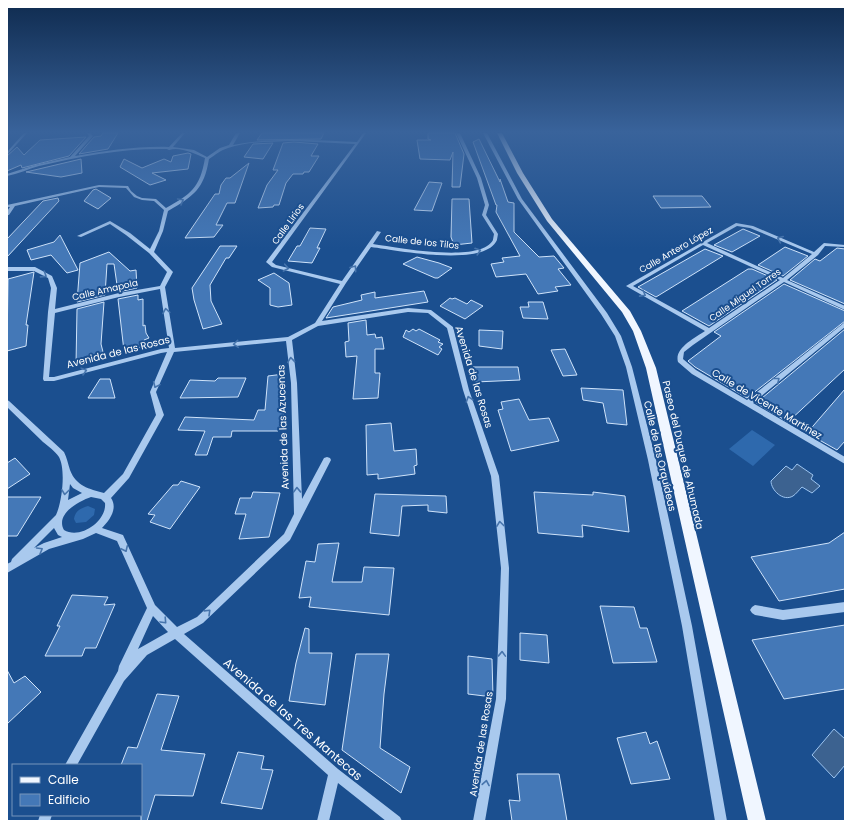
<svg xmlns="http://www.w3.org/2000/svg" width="852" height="828" font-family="Poppins,sans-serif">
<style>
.green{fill:#2e69ad}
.water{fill:#3c6290;stroke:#9cc4f0}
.building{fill:#4478b7;stroke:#cfe3fa}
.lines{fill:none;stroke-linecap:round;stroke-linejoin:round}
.minor{fill:#a9c9ee;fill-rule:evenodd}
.major{fill:#f0f6ff;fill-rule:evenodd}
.oneway{stroke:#4674ac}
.labels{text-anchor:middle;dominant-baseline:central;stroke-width:4;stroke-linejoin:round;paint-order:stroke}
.far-street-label{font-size:9px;fill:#fff;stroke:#1b4f8f}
.street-label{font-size:10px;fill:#fff;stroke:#1b4f8f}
.near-street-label{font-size:12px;fill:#fff;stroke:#1b4f8f}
</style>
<rect width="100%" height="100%" fill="#1b4f8f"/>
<path class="green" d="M752 430 775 445 753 466 729 449Z
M88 506 95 509 94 515 86 522 76 523 74 519C75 511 81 508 88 506Z"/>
<path class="water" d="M797 464 813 475 811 479 820 486 812 493 802 487C799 490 796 494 793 496 783 502 771 490 771 481L786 466 792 470Z
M834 729 845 739V765L834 778 812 755Z"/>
<path class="building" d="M103 133H118L108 149 79 154 94 137 101 136Z
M262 133H324L321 139 257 140Z
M428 133H455L464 154 460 187H452L453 152 450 160 420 159 417 140H431L428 139Z
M86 137 69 156 22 168 21 165 7 171V156L17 147 24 155 40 140Z
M479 139 500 182V179L508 202 514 203V232L539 257 554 256 564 268 558 269 571 285 555 287 558 291 538 294 526 274 496 277 491 264 504 262 502 258 520 256 496 212 497 205H496L473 142Z
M294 142 318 144 311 156H319L309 172H304L303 174H293L286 183 279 205H274L273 207 258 208 267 185 278 170H273L283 143Z
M273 143 263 159 244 157 253 144Z
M188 153 191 154 188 169 152 173 166 180 150 185 120 167 124 159 142 168 164 159 171 162 173 156Z
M81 159 82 173 61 177 26 172Z
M249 163 235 203H227L216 225H223L214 237 185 238 215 194H219L221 185 226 178H230Z
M429 182 442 183 432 211 414 210Z
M96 189 111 198 98 209 84 201 93 190Z
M653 196H702L711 207 661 208Z
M58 198 59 201 7 257V239L43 201Z
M452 199H469L472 243 454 245 451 237Z
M310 228 326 229 317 248H320L312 263 288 261 297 246H300Z
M743 229 760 236 732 252 714 245Z
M60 235 78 270 67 273 51 255 31 260 27 250 54 242Z
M220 246H237L229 258H226L210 285 211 301 222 324 203 329 194 300 192 288Z
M785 247 808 256 783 276 758 265Z
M837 248 845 249V304L790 280 815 259 820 261Z
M705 249 723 256 656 297 638 287Z
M109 252 130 271 136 270 137 288 118 292 114 264H107L105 295 77 302 80 263Z
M417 257 439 263 452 268 438 278H435L403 264Z
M748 269H752L777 280 709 326 682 311Z
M34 272 26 325H28L26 346 7 351 8 279Z
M274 273 289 283 292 305 278 307 270 305V288L258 280Z
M784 284 845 311V321L747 398 695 367 688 361 721 336 714 332Z
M424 291 428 302 326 318 333 307 362 300 361 295 375 292V298Z
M138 295V300L143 299V326L145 325 146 333 149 338 144 340 146 346 124 351 118 299Z
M450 298 452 299 455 298 467 304 471 300 483 306 465 319 440 306Z
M104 302 101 344 104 356 76 365 77 309Z
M528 302H543L548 319 523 318 520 307H529Z
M366 320 367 335 375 334 376 338 382 337 384 349H375V373H380L378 398 353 399 357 356 346 357 345 342 349 341 348 323Z
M413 329 416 331 419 329 440 340 438 342 443 344 439 347 442 349 438 355 403 337 406 330 409 332Z
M845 329V369L788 422 756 403Z
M479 330 503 331 502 349 479 346Z
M565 349 577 375 563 376 551 350Z
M473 367H518L520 380 475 382Z
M284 374 283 410H285L278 431H232L231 437H213L207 455H195L205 431 178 430 185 417 254 420 258 410H265L268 376Z
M218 378H246L238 397 180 398 190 380 215 381Z
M100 379H110L115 398H88Z
M581 388 623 390 627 425 607 423 603 403 583 400Z
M845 389V441L837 450 807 433Z
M519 399 529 420 549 418 559 441 511 451 498 410 503 409 501 402Z
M391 423 394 451 416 449 417 465 414 466 415 474 378 479V474L367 475 366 425Z
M15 458 30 474 7 489V463Z
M181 481 200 487 170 529 150 522 155 515 148 514 173 485H178Z
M253 492 280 493 269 537 239 539 246 514H235L240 498H251Z
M534 492 593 495V492L625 496 629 532 582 525 583 537 538 533Z
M375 494 446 496 447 513 428 511V505L402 506 399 536 370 533Z
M7 497H41L17 536H7Z
M845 532V589L779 601 751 557 829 543Z
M339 543 332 582H362L364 567 394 568 389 615 309 607 311 597 299 598 306 561 315 562 318 544Z
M72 595 108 597 104 605 115 604 96 648H85L82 656H45L60 626H57Z
M600 606 634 607 640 628H647L657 662 613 663Z
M845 625V689L784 699 752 640Z
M305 628 309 629V653H332L325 705 289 701 296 663Z
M520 633 547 635 549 663 520 660Z
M356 654H389L384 694 380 748 410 767 401 793 342 750Z
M468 656 492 659 493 697 468 694Z
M7 670 14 683 25 676 41 692 7 724Z
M157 694 179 696 161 750 205 754 193 796 155 795 147 821H141V765H121L128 747 137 748Z
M646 732 650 744 657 741 670 779 631 784 617 738Z
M238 752 264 756 261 769 273 770 262 809 221 803Z
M517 774H559L567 821H512L509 800 520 801Z"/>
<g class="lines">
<path class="minor" d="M24 133H27L7 155V152Z
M87 133H90L93 136 75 156C106 151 137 146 169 147L182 133H185L173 147 194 150 207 157 220 148 229 145 236 133H240L233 145C274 137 315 140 357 142L363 133H366L272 262 276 265 342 281 377 231 381 232 373 244C395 247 480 264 493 240 493 240 494 234 494 234L482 215 485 205 477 178 456 133H460L481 178 489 205 486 215 498 234C498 234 497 240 497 240 485 268 395 250 371 247L346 283 322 321 408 308 431 310 453 327 469 390 499 476 509 568 506 699 485 821H473L496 699 501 568 491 476 463 390 447 328 428 313 408 312 318 326 292 340 297 383 302 499 324 458 327 457 330 458 331 460 290 540 203 623 184 634 338 769 400 817 402 821H386L338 783 329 821H317L328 775 175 639 147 655 124 681 77 765H65L118 671 119 666 147 608 117 541 96 533 83 539 49 549 7 573V564L11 562 12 559 56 515C62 502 66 470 59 457 55 451 48 446 43 442 31 430 19 419 7 407V400L9 401 64 452C67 458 68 464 70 470 76 486 89 489 104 493L123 474 156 415 150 392 167 352 161 353 54 381H44L43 379 48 312 51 288 48 278 34 271H7V267H35L52 276 57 288 55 309 119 293 160 286 167 272 149 253 126 235 110 224 81 237 77 236 110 221 130 233 150 249 159 231 164 210 154 201 142 200 134 197 126 188 99 187 15 206 9 215H7V211L10 207H7V205L99 185 128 186 131 191 137 196 142 198 156 199 166 208C191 194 200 188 205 158 196 154 179 146 169 150L167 149C124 148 81 156 39 166 28 169 18 174 7 176V174L35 165 70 157 89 136ZM294 141 355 144 266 262 272 267 340 284 315 323 288 337 175 348 165 287 173 272 154 252 163 231 168 211C194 196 204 189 209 159 215 155 221 150 228 148 249 141 272 142 294 141ZM160 289 169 348 161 349 54 377H49L55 313 119 297ZM286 341 291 383 294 514 284 534 197 617 177 627 155 605 123 535 102 528C110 520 118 508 111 498L129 478 164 415 156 392 174 352ZM70 484 73 488 82 493 68 500ZM91 497 101 499 105 503C107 521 80 540 64 530 55 514 79 501 91 497ZM54 528 58 535 62 537 44 543 34 548ZM153 616 168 632 138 649Z
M483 133H487L522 199 607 313 621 336 632 367 656 460 692 626 727 821H715L682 626 648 460 626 367 615 336 601 314 518 199Z
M736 223 753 226 814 252 824 243 845 245V247L825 246 818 255 787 280 845 306V310L784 282 693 345 684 352 683 359 696 370 747 400 845 322V327L753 403 845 457V464L692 374 678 362C674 348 695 338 705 331L626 286ZM737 226 750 228 812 254 783 278 707 243ZM703 245 780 280 709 328 633 286Z
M845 602V612L783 620 755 615 752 613 750 610 752 607 755 605 783 610Z
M40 815H52L50 821H38Z"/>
<path class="major" d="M497 133H502L523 173 552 219 630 311 641 331 656 368 766 821H748L646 368 633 331 622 312 547 221 517 173Z"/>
</g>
<defs><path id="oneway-chevron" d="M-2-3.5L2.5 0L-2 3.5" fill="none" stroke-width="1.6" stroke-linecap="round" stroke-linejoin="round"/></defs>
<g class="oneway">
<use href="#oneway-chevron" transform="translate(181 201) rotate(-30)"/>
<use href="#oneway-chevron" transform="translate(780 239) rotate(-157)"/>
<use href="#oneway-chevron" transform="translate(478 251) rotate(-18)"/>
<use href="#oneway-chevron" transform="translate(286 268) rotate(11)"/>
<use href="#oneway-chevron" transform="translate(354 268) rotate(-54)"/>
<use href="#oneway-chevron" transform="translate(44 275) rotate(33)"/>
<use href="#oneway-chevron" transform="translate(643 294) rotate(29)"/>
<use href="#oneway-chevron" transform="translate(166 311) rotate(-99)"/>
<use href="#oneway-chevron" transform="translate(236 344) rotate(175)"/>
<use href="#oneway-chevron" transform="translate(291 360) rotate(-96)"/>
<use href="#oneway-chevron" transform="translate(84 371) rotate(-15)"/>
<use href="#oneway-chevron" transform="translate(777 380) rotate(-39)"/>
<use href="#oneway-chevron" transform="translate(156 385) rotate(114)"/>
<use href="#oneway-chevron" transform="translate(469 399) rotate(-108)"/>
<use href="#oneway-chevron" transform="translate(297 490) rotate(-92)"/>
<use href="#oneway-chevron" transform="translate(65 492) rotate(97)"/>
<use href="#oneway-chevron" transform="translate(500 524) rotate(-97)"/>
<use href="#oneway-chevron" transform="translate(125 549) rotate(65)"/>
<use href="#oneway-chevron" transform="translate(40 550) rotate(-30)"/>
<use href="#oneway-chevron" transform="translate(208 612) rotate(-44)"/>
<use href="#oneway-chevron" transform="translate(164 621) rotate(47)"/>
<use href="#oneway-chevron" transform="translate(502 654) rotate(-88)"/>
<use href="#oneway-chevron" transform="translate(486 783) rotate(-80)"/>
</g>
<linearGradient id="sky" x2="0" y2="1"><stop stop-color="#0f2b4f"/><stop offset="0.53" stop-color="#39639b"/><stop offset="1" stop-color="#39639b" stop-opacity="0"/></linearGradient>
<rect width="852" height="249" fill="url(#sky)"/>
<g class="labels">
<g class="far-street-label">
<text transform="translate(288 224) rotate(-54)">Calle Lirios</text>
<text transform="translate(422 242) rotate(6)">Calle de los Tilos</text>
<text transform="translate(676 250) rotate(-30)">Calle Antero López</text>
<text transform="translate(105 290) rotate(-13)">Calle Amapola</text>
<text transform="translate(745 295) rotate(-35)">Calle Miguel Torres</text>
</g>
<g class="street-label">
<text transform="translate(118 352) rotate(-14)">Avenida de las Rosas</text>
<text transform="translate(474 377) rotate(73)">Avenida de las Rosas</text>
<text transform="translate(767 404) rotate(31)">Calle de Vicente Martínez</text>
<text transform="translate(283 427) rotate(-92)">Avenida de las Azucenas</text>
<text transform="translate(683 455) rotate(77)">Paseo del Duque de Ahumada</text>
<text transform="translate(660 456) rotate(77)">Calle de las Orquídeas</text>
<text transform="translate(481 744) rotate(-81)">Avenida de las Rosas</text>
</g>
<g class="near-street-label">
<text transform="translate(293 719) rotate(41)">Avenida de las Tres Mantecas</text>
</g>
</g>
<rect width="852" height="828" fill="none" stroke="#ffffff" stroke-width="16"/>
<rect x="12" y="764" width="130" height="52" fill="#1b4f8f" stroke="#7695bc"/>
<rect x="20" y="777" width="20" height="6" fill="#f0f6ff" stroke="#7695bc"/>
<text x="48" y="784" font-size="12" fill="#ffffff">Calle</text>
<rect x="20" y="794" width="20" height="12" fill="#4478b7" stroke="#7695bc"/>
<text x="48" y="804" font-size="12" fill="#ffffff">Edificio</text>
</svg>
